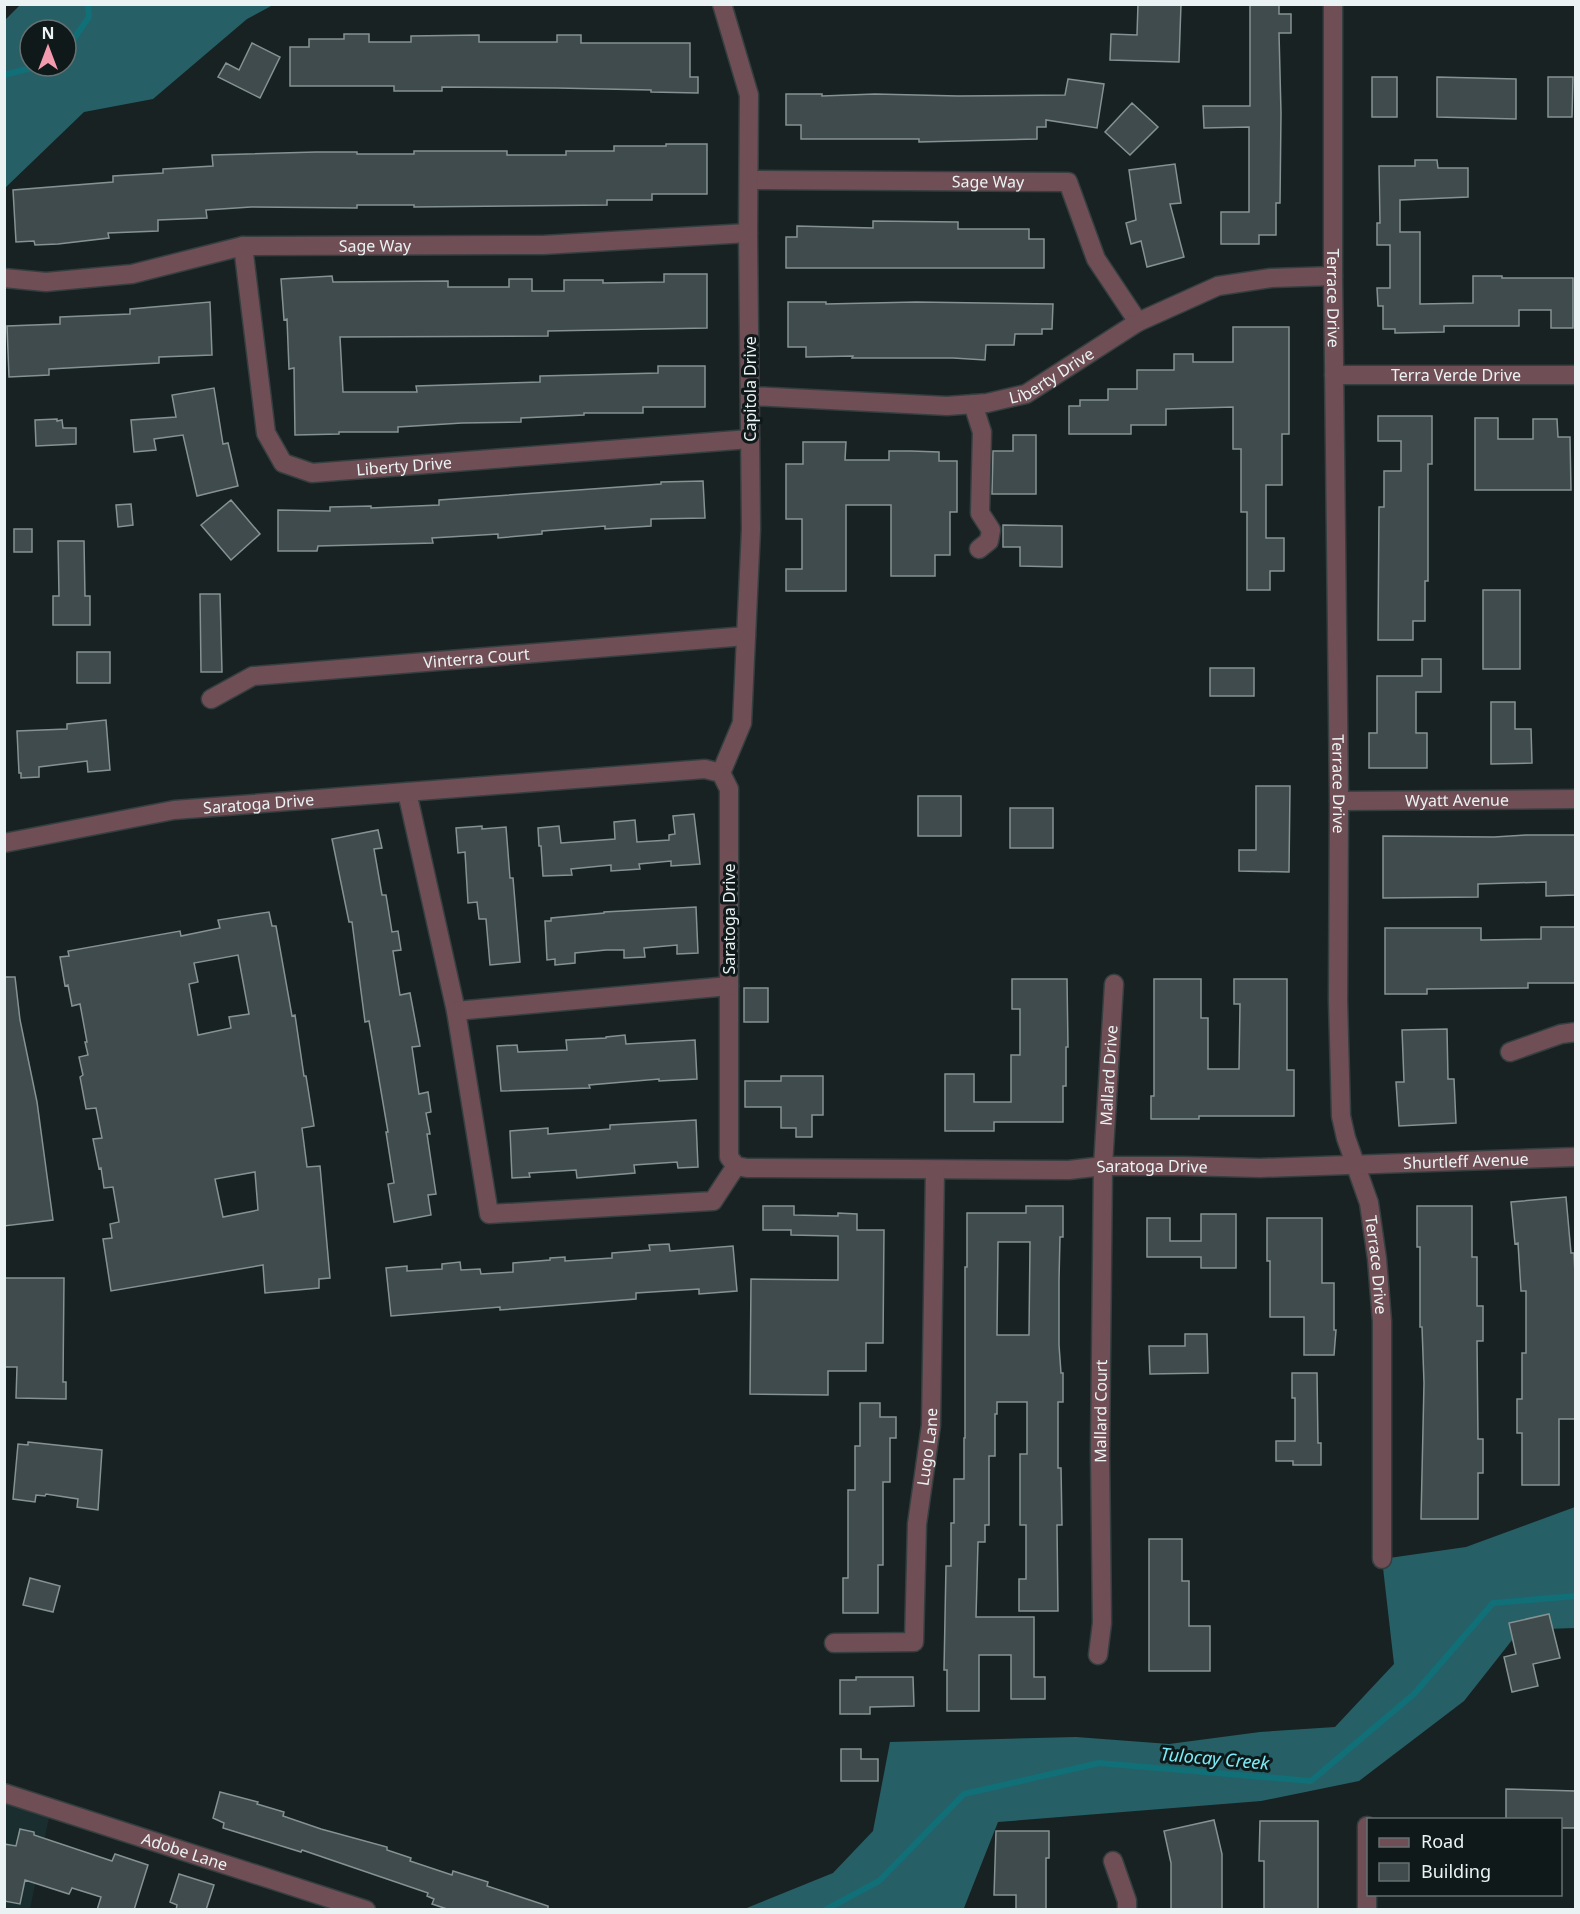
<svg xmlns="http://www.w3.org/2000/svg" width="1580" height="1914" font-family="'Noto Sans',sans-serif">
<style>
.built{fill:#1a2d2f}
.forest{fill:#266066;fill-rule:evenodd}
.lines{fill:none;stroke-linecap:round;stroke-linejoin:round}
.stream{stroke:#116f77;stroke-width:6}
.building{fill:#3f4b4c;stroke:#859293;stroke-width:1.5;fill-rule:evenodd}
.minor-casing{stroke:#363f40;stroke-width:21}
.minor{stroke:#6f4e55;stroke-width:18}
.labels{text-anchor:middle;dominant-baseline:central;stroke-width:6;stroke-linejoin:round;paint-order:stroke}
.street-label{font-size:16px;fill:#ebf2f3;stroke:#0f191a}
.water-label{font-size:18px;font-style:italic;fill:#7becf7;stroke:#0f191a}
</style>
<rect width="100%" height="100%" fill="#182223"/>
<path class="built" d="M5 1793 51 1808 30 1909 5 1910Z"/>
<path class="forest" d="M20 5V4L273 5 247 19 153 99 84 112 5 188V20ZM30 30H66V66H30Z
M1575 1507V1628L1520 1630 1464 1701 1359 1781 1261 1801 998 1822 964 1908 961 1909 742 1910 833 1873 873 1831 890 1742 1076 1737 1169 1744 1260 1732 1335 1727 1394 1664 1382 1559 1466 1547Z"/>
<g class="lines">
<path class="stream" d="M66 50 89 17 88 4
M4 75 39 66
M825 1910 879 1881 964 1794 1099 1763 1311 1781 1414 1694 1493 1603 1576 1596"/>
</g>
<path class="building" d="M1138 4H1181L1179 62 1110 60 1111 34 1137 35Z
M1250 4H1279V14H1291V33H1279L1281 113 1280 203H1276V235H1259V244H1221V212H1249V127L1204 128 1203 106H1250Z
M344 34H369V42H411V36L479 35V42H557V35H581V43H690V77H698V93L651 92V90L557 88 442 87V91H394V86H290V47H309V39H344Z
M252 43 280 57 260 98 218 77 226 63 239 70Z
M1372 77H1397V117H1372Z
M1437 77 1516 79V119L1437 117Z
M1548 77H1573L1572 117H1548Z
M1068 79 1104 84 1097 128 1046 120V127H1037V139L919 142V139H801V125H786V94H822V96L875 94 958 96 1065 95Z
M1132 103 1158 127 1130 155 1105 132Z
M666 144H707V194H652V200H607V205L414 207V205H357V208L251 207 206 210 207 218 158 220V231L108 233 109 238 58 244 35 245 34 241 16 242 13 190 113 182V176L163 173V169L213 166 212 155 316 152H357V154H414V151H507V155H566V151H614V146H666Z
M1415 160H1437L1438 168H1468V197L1400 200V232H1420V304L1473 303V276H1502V278H1573V328H1551V310H1519V326H1444V332L1395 333V329H1383V306H1378L1377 288H1390V245H1377V223H1380L1379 166H1415Z
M1175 164 1181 203 1170 204 1184 257 1147 267 1141 241 1131 244 1126 223 1136 220 1129 170Z
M873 221 958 222V229H1029V239H1044V268H786V237H797V226L873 228Z
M664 274H707V328L548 331V336L340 337 343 392H417L416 386 540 382V376L658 373V366H705V407H643V413H584V415L521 418V422L462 423 398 427V432H339V434L295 435 294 368 289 369 287 319 284 320 281 279 332 276 333 282 448 281V287H509V279H532V291H564V280H603V283L664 282Z
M210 302 212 355 159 357V363L49 369V375L9 377 7 326 60 324V317L130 314V309Z
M788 302H826V304L916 302 1053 304 1052 329H1042V334H1015L1014 345H986L985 360 953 358H852L853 356 806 357V347H788Z
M1233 327H1289V434H1282V485H1266V538H1284V571H1270V590H1247V512H1241V449H1233V407L1166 409V425H1131V434H1069V406H1080V400H1108V389H1137V370H1174V354H1193V362H1233Z
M214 388 223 444 228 443 238 486 197 496 183 435 154 439 156 450 134 452 131 420 176 417 172 395Z
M1378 416H1432V464H1428V581H1425V621H1413V640H1378L1379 507H1384V471H1401V441H1378Z
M1475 418H1498V439H1533V419H1557L1558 437H1570L1571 490H1475Z
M57 419V421L62 420 63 428H76V444L36 446 35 420Z
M1013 435H1036V494H992L993 451H1013Z
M803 442H846L845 460H889V451H911L939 452V461H957V512H950V555H935V576H891V505H846V591H786V569H802V519H786V464H803Z
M703 481 705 518 651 519V526L605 529V526L542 531V534L498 538V534L432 538 433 543 318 546 317 551H278V510L330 511V507L371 506V508L439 505V500L661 484V482Z
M231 500 260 534 231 560 201 525Z
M131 504 133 525 118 527 116 505Z
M1003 525 1062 526V567L1020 566V547H1003Z
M14 529H32V552H14Z
M58 541H84L85 596H90V625H53V596H59Z
M1483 590H1520V669H1483Z
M200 594H220L222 672H201Z
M77 652H110V683H77Z
M1422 659H1441V692H1416V733H1427V768H1369V733H1377V676H1422Z
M1210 668H1254V696H1210Z
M1491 702H1515V729H1531L1532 763 1491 764Z
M106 720 110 770 88 772 87 761 39 767V777L21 778V773H19L17 731 67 729V724Z
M1256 786H1290L1289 872 1239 871V850H1256Z
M918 796H961V836H918Z
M1010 808H1053V848H1010Z
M694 814 700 864 671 866V861L639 864 640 869 611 871V865L571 869 572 875 543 876 541 846H539L538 828 559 826 561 843 615 839 614 822 635 820 637 842 669 840V835L675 834 673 816Z
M482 826V829L506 827 510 878H513L520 962 490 965 486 919H479L477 902 468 903 465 852 458 853 456 828Z
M378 830 382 848 374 849 382 895H386L392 932 398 931 401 950 393 951 400 995 410 993 420 1046 412 1047 419 1094 428 1092 431 1112 426 1113 430 1134H427L436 1194 428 1195 431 1215 394 1222 388 1184 394 1183 386 1132H388L369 1021 365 1022 352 922H349L332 839Z
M1526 835H1575V895L1546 896V882L1478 884V897L1383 898V836L1494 837Z
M696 907 698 953 677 954V945L644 948 645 957 624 958V950H606L575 953V963L555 965V959L547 960 545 921H551V918L604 913V912Z
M269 912 272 926H276L292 1016 295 1015 304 1076H306L314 1126 302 1128 307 1167 320 1166 330 1278 319 1279V1288L265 1293 263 1265 111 1291 103 1239 112 1238 110 1224 119 1222 113 1187 104 1188 101 1168 99 1169 93 1139 102 1138 96 1108 86 1109 80 1077 83 1075 79 1057 88 1055 85 1042H87L80 1004 72 1006 68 985 65 986 60 957 69 956 68 951 180 931 181 936 220 928 218 920ZM238 955 249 1014 229 1017 231 1028 198 1035 189 984 198 982 194 963ZM255 1172 258 1210 223 1217 215 1179Z
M1541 927H1575V983H1528V988L1427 989V994H1385V928H1481V940L1541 939Z
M4 977H15L20 1020 37 1102 53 1220 4 1226Z
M1012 979H1067L1068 1047H1066V1086H1063V1122H994V1131H945V1074H974V1102H1011V1055H1020V1009H1012Z
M1154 979H1201V1018H1208V1069H1239L1240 1004H1234V979H1287V1070H1294V1116H1199V1119H1151V1096H1154Z
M744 988H768V1022H744Z
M1447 1029 1448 1079H1454L1456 1123 1399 1126 1396 1082H1404L1402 1030Z
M625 1035 626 1044 695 1040 697 1079 659 1081V1079L589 1085 590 1088 501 1091 497 1046 517 1045 518 1052 567 1050 566 1040 606 1038V1037Z
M781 1076H823V1115H812V1137H796V1128H781V1107H745V1081H781Z
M696 1120 698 1167 678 1168 677 1162 634 1165 635 1173 577 1178 576 1170 529 1173 530 1177 512 1178 510 1131 548 1128V1134L610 1129V1125Z
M1566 1197 1571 1253H1574L1575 1275V1419H1559V1485H1522V1433H1517V1399H1522V1353H1526V1291H1521L1518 1243 1515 1244 1511 1202Z
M763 1206H794V1215L838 1216V1213L857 1214V1230H884L883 1343H866V1371H828V1395L750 1394 751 1279 838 1280V1236L791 1235V1230H763Z
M1026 1206H1063V1237H1060L1059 1280V1345L1061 1373H1063V1402H1058V1468H1061L1062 1525H1057L1058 1611H1019V1579H1026V1525H1020V1454H1027V1402H997V1414H995V1456H989V1525H985V1542H978L976 1617H1034V1677H1045V1699H1011V1655H979V1711H947V1670H944L946 1566H951V1523H954V1479H964V1438H965V1267H967V1213H1026ZM998 1242H1030L1029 1335H997Z
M1417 1206H1472V1257H1477V1306H1483V1341H1477L1478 1439H1483V1473H1478V1519H1421L1424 1383 1422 1327H1420V1247H1417Z
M1201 1214H1236V1268H1201V1257H1147V1218H1170V1241H1201Z
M1267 1218H1322V1283H1334V1330H1336L1334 1355H1304V1317H1270V1261H1267Z
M669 1244 670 1251 733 1246 737 1291 699 1294V1289L636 1293V1299L500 1310V1307L391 1316 386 1268 407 1266V1271L442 1269V1264L460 1262 461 1270 480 1269 481 1274 513 1272V1263L550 1260V1258L565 1257V1261L612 1258V1253L650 1250 649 1245Z
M4 1278H64L63 1382H66V1399L16 1398 17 1367H4Z
M1185 1334H1207L1208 1373 1150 1374 1149 1346H1185Z
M1292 1373H1317L1318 1443H1321V1465H1293V1461H1276V1441H1295V1398H1292Z
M860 1403H880V1417H896V1438H890V1482H883V1565H878V1613H843V1578H848V1490H855V1446H860Z
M28 1442 102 1450 98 1510 77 1507 78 1499 46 1494 45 1496 36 1495 35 1502 13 1499 18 1444 28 1445Z
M1149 1539H1182V1581H1189V1626H1210V1671H1149Z
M30 1578 60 1586 53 1612 23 1605Z
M1549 1614 1560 1658 1533 1664 1538 1686 1512 1692 1504 1657 1516 1654 1509 1623Z
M856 1677H913L914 1706 870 1707V1714H840V1680H856Z
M841 1749H861V1759H878V1781H841Z
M1506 1789 1575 1791V1828H1560V1820H1506Z
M220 1792 258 1802 257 1804 284 1812 283 1816 321 1829 387 1847V1850L411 1858 410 1861 452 1875 453 1871 488 1882 487 1886 548 1906V1910H450L432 1904 434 1899 427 1896 428 1893 302 1850 301 1852 223 1828 224 1823 213 1818Z
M1214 1820 1222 1854V1910H1171V1863L1164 1831Z
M1260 1821H1318V1910H1264V1861H1259Z
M20 1829 34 1832V1835L112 1861 115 1854 148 1865 134 1910H97L101 1897 72 1888 69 1894 25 1880 20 1904 4 1901V1844L16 1846Z
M996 1831H1049V1858H1046V1910H1016V1895H994Z
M179 1874 214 1885 206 1910H176L177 1905 170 1902Z"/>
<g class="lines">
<g class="minor-casing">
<g id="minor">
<path id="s1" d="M1333 4V276L1339 801 1338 1000 1341 1116 1346 1138 1369 1203 1377 1259 1382 1321V1559"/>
<path id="s2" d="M750 180 1068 182 1096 259 1138 322"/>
<path id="s3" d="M243 246 266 433 283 463 312 473 750 439"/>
<path id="s4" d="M4 278 46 282 132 274 243 246 543 245 748 233"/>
<path id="s5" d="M1334 375H1576"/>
<path id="s6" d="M750 396 947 406 987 403 1026 394 1138 322 1218 286 1271 278 1333 276"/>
<path d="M973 404 982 432 980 513 991 530 989 541 979 549"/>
<path id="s7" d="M211 699 253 676 746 636"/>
<path d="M721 773 742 723 751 529 748 233 749 95 722 4"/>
<path d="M407 792 456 1011 489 1214 713 1201 736 1166"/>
<path id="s8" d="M1339 801 1576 799"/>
<path id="s9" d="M4 843 174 810 705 769 721 773 729 789V1157L736 1166 747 1168 1069 1170 1103 1166H1183L1260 1168 1576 1157"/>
<path d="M456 1011 729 986"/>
<path d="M1510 1052 1561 1034 1576 1032"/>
<path id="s10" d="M834 1643 914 1642 917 1524 931 1425 935 1170"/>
<path id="s11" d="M1098 1655 1102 1623 1100 1451 1103 1166 1114 984"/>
<path id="s12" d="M4 1793 366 1910"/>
<path d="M1113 1861 1127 1901V1910"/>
<path d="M1367 1910V1826"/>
</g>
</g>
<use href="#minor" class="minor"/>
</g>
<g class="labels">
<g class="street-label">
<text stroke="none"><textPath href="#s2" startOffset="238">Sage Way</textPath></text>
<text stroke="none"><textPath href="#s4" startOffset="375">Sage Way</textPath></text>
<text stroke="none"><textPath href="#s1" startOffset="294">Terrace Drive</textPath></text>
<text stroke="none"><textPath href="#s6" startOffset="308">Liberty Drive</textPath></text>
<text stroke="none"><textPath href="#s5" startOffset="122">Terra Verde Drive</textPath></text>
<text transform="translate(750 389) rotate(-90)">Capitola Drive</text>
<text stroke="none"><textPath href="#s3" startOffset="346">Liberty Drive</textPath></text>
<text stroke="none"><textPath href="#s7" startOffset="272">Vinterra Court</textPath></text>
<text stroke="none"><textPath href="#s1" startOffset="780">Terrace Drive</textPath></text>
<text stroke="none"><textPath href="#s8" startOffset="118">Wyatt Avenue</textPath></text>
<text stroke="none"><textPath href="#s9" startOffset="258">Saratoga Drive</textPath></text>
<text transform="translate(729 919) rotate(-90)">Saratoga Drive</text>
<text stroke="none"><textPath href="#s11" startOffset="580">Mallard Drive</textPath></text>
<text stroke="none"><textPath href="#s9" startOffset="1850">Shurtleff Avenue</textPath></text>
<text stroke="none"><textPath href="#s9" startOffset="1536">Saratoga Drive</textPath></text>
<text stroke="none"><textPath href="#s1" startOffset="1266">Terrace Drive</textPath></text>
<text stroke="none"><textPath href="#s11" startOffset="244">Mallard Court</textPath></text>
<text stroke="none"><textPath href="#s10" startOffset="276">Lugo Lane</textPath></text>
<text stroke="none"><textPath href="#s12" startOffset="190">Adobe Lane</textPath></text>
</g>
<g class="water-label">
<text transform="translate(1215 1758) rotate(5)">Tulocay Creek</text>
</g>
</g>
<rect width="1580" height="1914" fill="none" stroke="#ebf2f3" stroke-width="12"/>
<rect x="1367" y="1818" width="195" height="78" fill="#0f191a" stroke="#677071" stroke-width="1.5"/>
<rect x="1379" y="1838" width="30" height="9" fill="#6f4e55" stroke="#677071" stroke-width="1.5"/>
<text x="1421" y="1848" font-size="18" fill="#ebf2f3">Road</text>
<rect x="1379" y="1863" width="30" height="18" fill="#3f4b4c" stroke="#677071" stroke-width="1.5"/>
<text x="1421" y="1878" font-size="18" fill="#ebf2f3">Building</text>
<g transform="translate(48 48)"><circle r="28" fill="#0f191a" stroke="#677071" stroke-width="1.5"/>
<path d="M0-4.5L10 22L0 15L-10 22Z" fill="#f29aae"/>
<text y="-9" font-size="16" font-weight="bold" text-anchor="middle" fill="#ebf2f3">N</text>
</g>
</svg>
